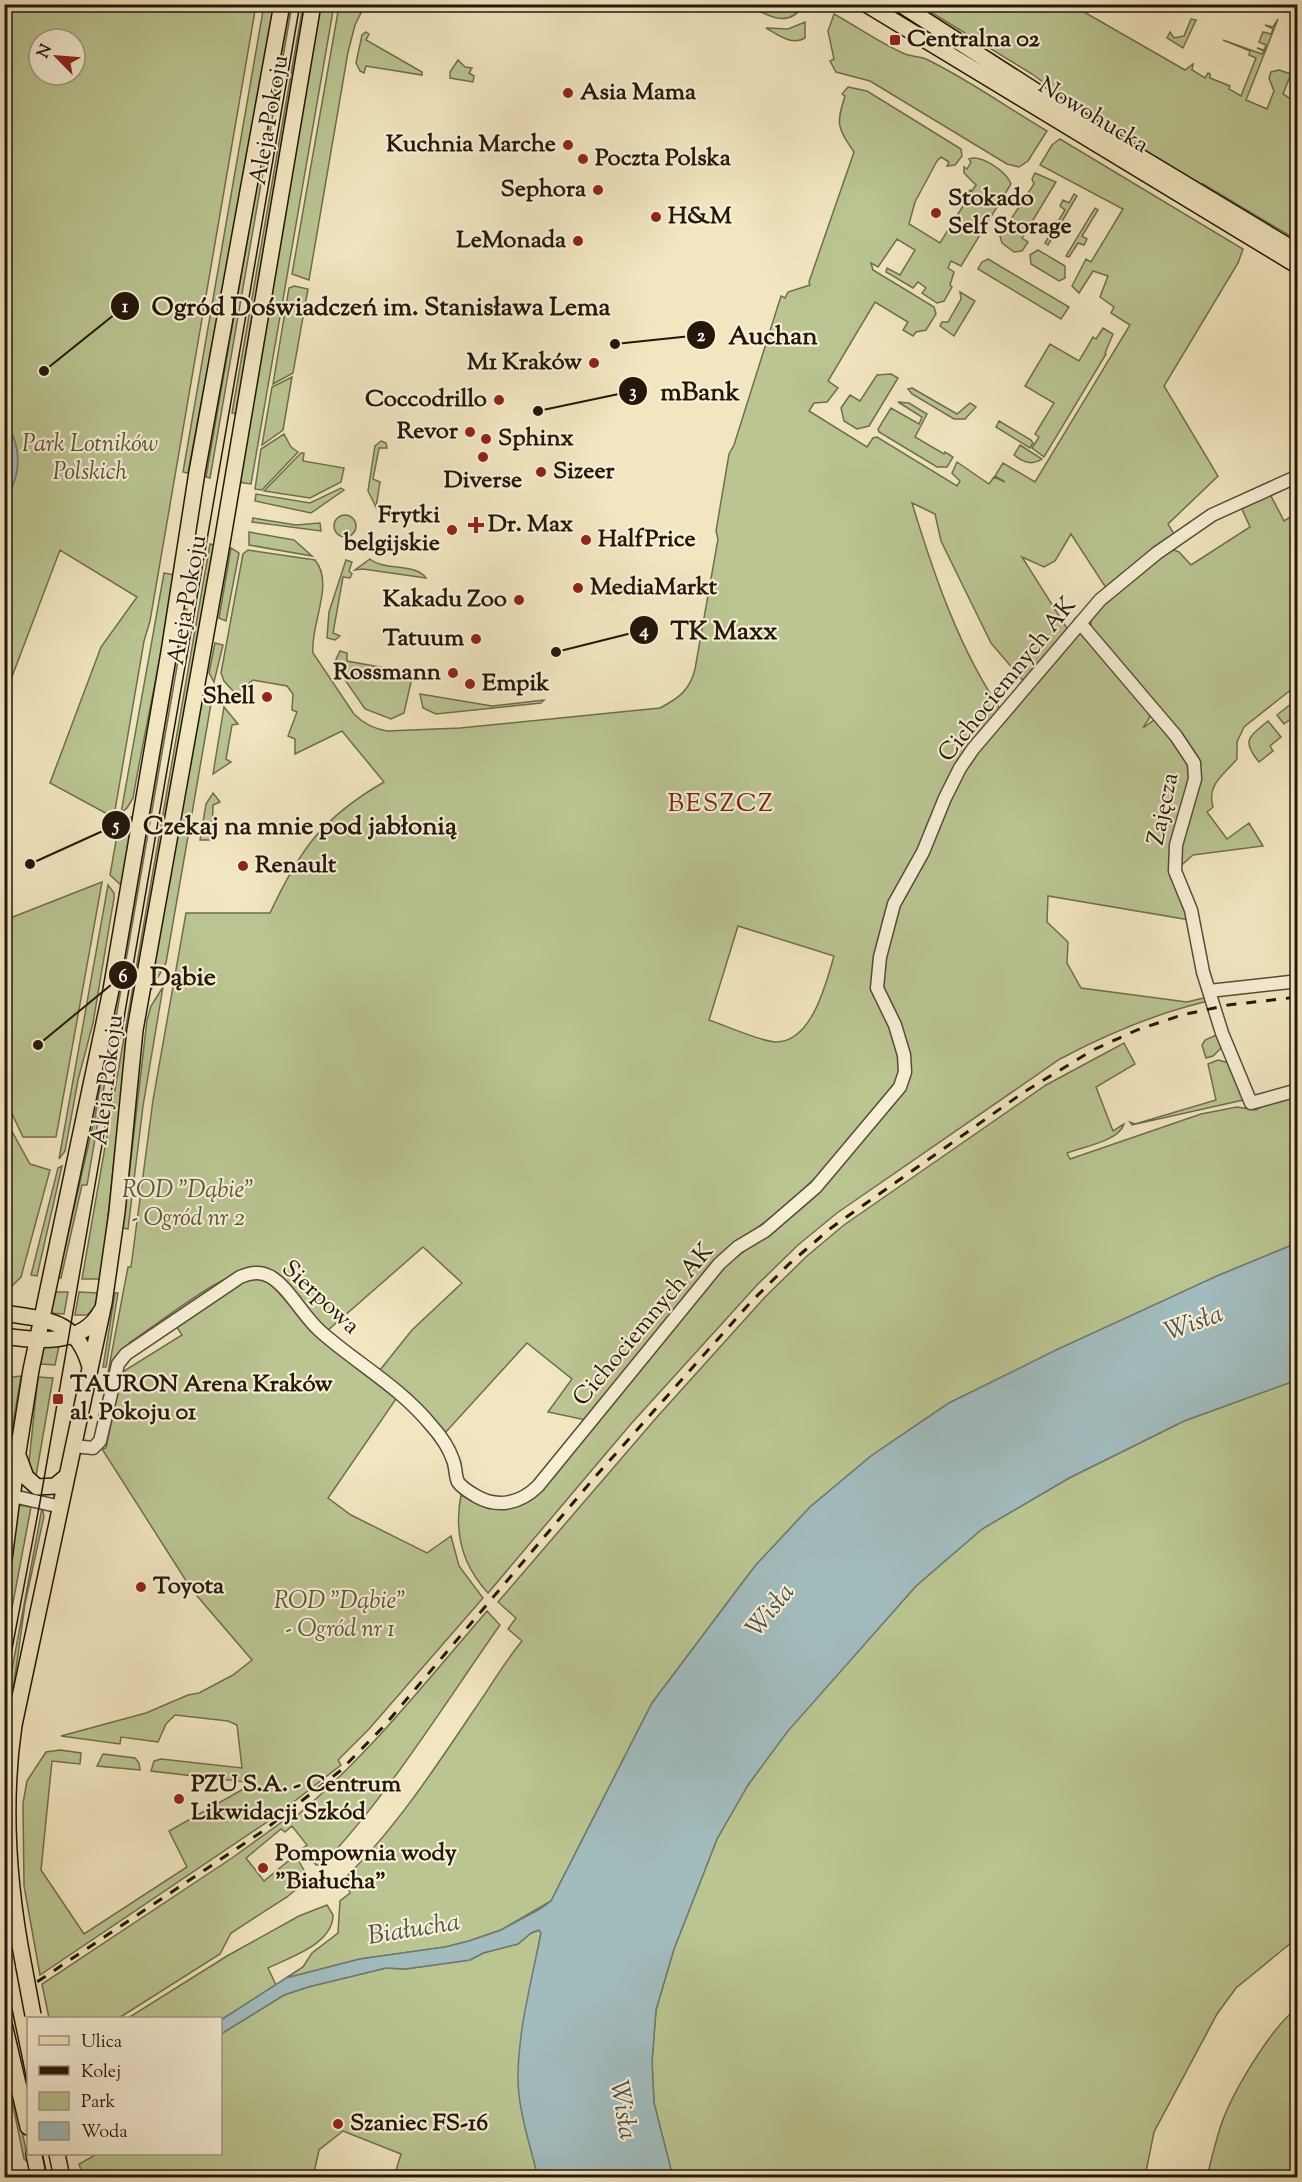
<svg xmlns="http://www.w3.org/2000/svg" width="1302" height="2182" font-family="'Sorts Mill Goudy',serif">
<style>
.green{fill:#bac592;stroke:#6e6e4e;stroke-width:1.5;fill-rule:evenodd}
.water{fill:#a2bcbe;stroke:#6f7a76;stroke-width:1.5}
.pier{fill:#f2e6c0}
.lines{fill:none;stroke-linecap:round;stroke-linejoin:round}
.minor-casing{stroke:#574b38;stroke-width:15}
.major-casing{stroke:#23170a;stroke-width:18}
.minor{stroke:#f7efd6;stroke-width:12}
.major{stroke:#f2e6c0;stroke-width:15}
.tram{stroke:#23170a;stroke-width:1.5}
.rail{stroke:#23170a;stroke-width:3;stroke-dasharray:10 10;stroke-linecap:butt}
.major-bridge-casing{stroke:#23170a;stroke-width:18;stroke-linecap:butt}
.major-bridge{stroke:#f2e6c0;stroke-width:15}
.poi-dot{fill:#8f2418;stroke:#f7efd6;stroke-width:2}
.labels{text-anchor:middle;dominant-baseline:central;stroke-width:4.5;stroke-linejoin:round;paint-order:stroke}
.poi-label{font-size:24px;font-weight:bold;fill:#23170a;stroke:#f7efd6;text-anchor:start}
.street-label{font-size:24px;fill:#23170a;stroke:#f7efd6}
.park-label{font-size:24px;font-style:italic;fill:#58543a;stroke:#f7efd6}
.neighbourhood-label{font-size:26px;letter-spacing:1.5px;fill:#7a1f14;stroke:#f7efd6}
.water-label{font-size:26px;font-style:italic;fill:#4f5149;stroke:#f7efd6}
.leader{fill:none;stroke:#23170a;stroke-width:2}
.callout-dot{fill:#23170a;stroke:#f7efd6;stroke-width:2}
.mark-label{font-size:18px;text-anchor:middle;font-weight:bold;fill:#fff}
.callout-label{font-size:26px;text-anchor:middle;font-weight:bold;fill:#23170a;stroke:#f7efd6;stroke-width:4.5;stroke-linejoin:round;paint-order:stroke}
</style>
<rect width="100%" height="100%" fill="#f2e6c0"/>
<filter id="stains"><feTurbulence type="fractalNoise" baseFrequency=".00333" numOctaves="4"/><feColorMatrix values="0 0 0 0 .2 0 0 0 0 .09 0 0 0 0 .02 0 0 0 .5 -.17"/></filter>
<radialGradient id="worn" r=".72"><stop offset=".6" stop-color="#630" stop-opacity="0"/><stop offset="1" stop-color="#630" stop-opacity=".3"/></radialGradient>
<path class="green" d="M352 4 364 7 355 25 348 52 309 280 292 274 339 6Z
M5 5H256L150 621 144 641 114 816H111L50 783 101 647 137 597 60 550 10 682 5 706ZM39 39H75V75H39Z
M264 5H276L188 473 183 472Z
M288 5H292L210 478 206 477Z
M303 5H307L237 414 232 413Z
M319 5H334L251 484 238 482Z
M748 5H804C788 29 768 16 748 5Z
M919 5H1072L1185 70 1193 64 1192 70 1205 78 1208 73 1210 74V78L1230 86 1229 89 1241 96 1256 58 1249 55 1250 51 1223 40 1262 54 1264 51 1257 48 1264 50 1266 45 1259 42 1263 32 1271 34 1273 29 1265 25 1273 27 1278 19 1246 100 1267 109 1274 91 1269 78 1271 72 1279 70 1291 74 1283 94 1297 103V240L1203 184 1196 183 1180 174 1092 118 1032 74Z
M834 14C856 26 880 43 905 54 913 57 921 56 928 60 969 80 1008 108 1047 131L1028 161 1019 167 1007 164 870 81 836 72 830 61 834 59 828 31Z
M1191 19 1196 20 1183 48 1167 38 1170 32 1174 38 1184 36Z
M805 22V38C792 46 778 35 766 28L788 29Z
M366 32 369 34 366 40 422 72V75L366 66 364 73 360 71 356 63 362 35Z
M458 60 465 67 472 68 469 73 474 76 473 82 450 78V72Z
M848 87 867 91 961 149 962 156 955 165 947 166 949 162 941 157 937 161 915 202 909 224 940 243 968 198 966 196 970 190 972 191 976 185 964 173V167L967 169 971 162 969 159C981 154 1007 172 1011 184L961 266 951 261 948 268 954 272 950 285 952 287 944 301 937 303 922 293 926 288 918 282 913 288 886 272 887 268 900 275 915 250 897 239 878 267 871 263 873 270 934 307 936 314 926 330 916 332 913 336 903 330 908 322 875 302 828 381 838 388 827 402 814 403 809 411 867 447 873 438 877 437 957 486 960 481 952 473 957 462 989 484 994 477 1005 482 995 476 1003 463 1035 482 1130 325 1111 313 1114 307 1100 297 1108 276 1093 271 1079 293 1072 286 1086 259 1091 262 1123 209 1040 165 1052 145 1060 139 1243 249 1238 263 1164 386 1218 476 1168 524 1174 534 1106 588 1071 534 1055 561 1044 567 1022 557 1068 630 1026 684 991 643 941 541 935 514 912 503C934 575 959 649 1002 712L975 741 920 850 895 889 883 919 872 983 875 997 896 1042 901 1070 896 1084C848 1143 803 1201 737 1241L586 1420 548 1412 572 1379 527 1343 445 1433 411 1395 380 1370 412 1330 462 1283 423 1247 327 1331 258 1267C223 1271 160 1323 129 1343L118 1356 95 1441 128 1267H131L153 1100 186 913H270C300 849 322 818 384 782L342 731 295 754V739L288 736 297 712 292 710 293 694 287 686 253 680 247 685 244 698 240 699 224 681 221 673 243 554 248 550 315 560C335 584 310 624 313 653L354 714C364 724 373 728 387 731L460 728 660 708C679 698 690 690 695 669L718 539 716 531 729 454 734 445 781 296 785 298 788 292 810 285 809 282 854 152C837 127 836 124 845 96L842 94ZM738 926 834 956C826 983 812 1043 775 1042 760 1041 724 1025 709 1020Z
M1035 173 1056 182 1022 238 1028 242 1022 251 1014 252 1002 243 1000 236 1034 184 1032 179Z
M1074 194 1077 196 1048 245 1045 243 1065 210 1060 206 1063 200 1069 203Z
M1095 208 1098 210 1082 236 1087 239 1084 245 1078 243 1069 257 1066 256Z
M1038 250 1065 266V278L1059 281 1031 264 1030 255Z
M988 259 1069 307 1061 319 978 269 982 262Z
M294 286 308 289 293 373 273 384 289 288Z
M960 292 975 301 954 336 940 326 942 322H948L961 299Z
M1103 328 1113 334 1105 353 1106 354 1044 457 1032 448 1039 437 1035 434 1054 403 1025 386 1050 344 1079 361 1093 337 1096 339Z
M891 374 898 378 869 426 857 429 844 421 841 408 850 395 860 401 877 375Z
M292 377 283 430 262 445 272 387Z
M912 388 957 414 970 403 976 407 965 419H954L912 394 908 389Z
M898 402 909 403 927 414 915 437 944 454 945 452 953 457 947 467H937L879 432 878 429 891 408 919 424 922 417Z
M999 421 1031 440 1033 443 1030 448 996 427Z
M284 434 291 447 298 452 262 490 255 489 261 449Z
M381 441 386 443 387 448H379L373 479 380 482 376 507 368 491 375 446Z
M1020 445 1042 459C1032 466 1023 462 1014 455Z
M301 453H304L303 461 344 468 341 482 310 498 264 491Z
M341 488 344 490 311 513 255 501 256 494 310 503Z
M1270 494 1284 521 1297 513V685L1244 727 1237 742V759C1225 774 1206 784 1213 807L1207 812 1227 839 1249 823 1263 846 1193 855 1176 870 1196 774 1091 628V618L1103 602 1169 548 1179 552 1191 565 1250 527 1241 507Z
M334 526a11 11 0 1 1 22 0a11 11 0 1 1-22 0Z
M253 518 296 525 320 523 321 531 252 522Z
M249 532 294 540 312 556 249 545Z
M210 544 214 545 125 1062 101 1279H82Z
M231 548 239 553 226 621 219 618Z
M370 559C384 571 416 563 426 578L363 569 355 570Z
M346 560 352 562 349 571 352 574 350 578 343 577 333 633 340 636 335 640 327 638 329 612Z
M164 573 175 575C163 650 146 723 133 798L127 808 121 813Z
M182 608 187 609 87 1185H82L61 1278H58L95 1116Z
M1083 633 1147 706 1150 717 1143 728 1154 720 1161 724 1189 759 1192 775 1171 855 1190 920 1048 896 1047 922 1068 942 1067 963 1081 988 1187 1002 1212 996 1213 1000C1158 1012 1109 1033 1060 1059L837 1213 798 1245 757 1285 630 1425 488 1593C462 1565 454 1531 461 1495L481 1504 537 1494 722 1268 798 1210 908 1077 882 989 890 923 948 799 977 750 1078 634Z
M215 643 223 645 214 682 209 673Z
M340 651 347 653V661L413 673 404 713 391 719 365 709 334 664Z
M207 688 212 698 166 963 149 993 203 689Z
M420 694 492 706 544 700 541 703 436 714 423 708Z
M1297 699V714L1284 724 1277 715Z
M224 707 238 724 232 725 226 759 231 762 213 774Z
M1268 721 1281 737 1270 746 1273 751 1259 762C1241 740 1249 737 1268 721Z
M213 793 220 802 213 805 212 840H200L206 804Z
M135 815 122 886 110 875 119 824Z
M102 882 56 1137H23L5 1099V920Z
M108 885 114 893V898L93 1023 78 1080 65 1151 59 1159Z
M163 987 143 1106 128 1229 123 1228 147 1020 151 1006Z
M1214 1036H1218L1221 1048 1213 1056 1206 1058 1202 1045 1205 1040Z
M1124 1043 1135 1064 1096 1087 1113 1131 1124 1124C1119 1141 1083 1147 1067 1153L1070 1159 1201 1114 1237 1107 1256 1110 1265 1104 1297 1094V1243L1217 1276 949 1403 871 1456 810 1507 755 1566 652 1703 551 1901 501 1930 469 1941 445 1947 360 1959 286 1978 303 1967 312 1953 338 1933 340 1901 350 1893 345 1878C394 1830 434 1770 472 1713 489 1689 503 1664 522 1641L508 1629 516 1618 498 1602 657 1417 765 1297 807 1256 844 1225 1046 1085Z
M1218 1060 1229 1063 1244 1097 1243 1100 1132 1125 1130 1122 1135 1124 1216 1100 1208 1064Z
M4 1117 30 1164 50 1170 21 1277 7 1291 4 1290Z
M62 1166 37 1276 31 1275 58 1168Z
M260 1278C285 1288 299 1319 319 1337 344 1358 372 1377 398 1396L328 1498 351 1515 427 1553 451 1536 459 1566 483 1598 369 1729 338 1760 341 1765 273 1818 40 1975 24 1886 23 1803 27 1781 46 1752 60 1750 81 1753 80 1764 52 1761 41 1870 84 1934 187 1867 169 1831 254 1783 151 1771 154 1761 161 1759 242 1768 237 1725 228 1721 175 1715 166 1724 158 1742 121 1737 120 1744 61 1736 146 1713 188 1695 199 1693 233 1675 252 1660 192 1590 102 1449 106 1448 120 1380 124 1371 182 1335 176 1326 242 1281Z
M55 1292H68L64 1314 50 1313Z
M79 1292 98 1293 96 1306 87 1315H75Z
M115 1293H118L106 1367H103Z
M59 1346 55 1365 41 1364 43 1347Z
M21 1376 8 1454 5 1463V1425L12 1377Z
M38 1377 53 1378 35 1482 28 1471Z
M1297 1380V1938L1236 1988 1217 2014 1154 2132 1145 2177 673 2178 654 2103 652 2062 656 2010 674 1949 717 1839 748 1785 788 1730 916 1586 982 1529 1069 1478 1184 1421Z
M19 1505 31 1507 5 1645V1601Z
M42 1508 44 1516 25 1604 5 1749V1707Z
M487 1611 500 1625C445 1703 388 1796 322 1865H316L303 1848 307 1845 292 1826 285 1832 281 1829 246 1858 264 1881 292 1858H297L309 1879 287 1897 231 1933 220 1954 119 2018H49L42 1984 232 1858 286 1819 289 1822C364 1761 424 1684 487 1611Z
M103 1754 135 1758 139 1763 140 1770 97 1766Z
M327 1905 333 1915C333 1944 290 1957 268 1968L276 1985 221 2020 128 2018 227 1956 299 1916Z
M539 1930 541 1933 525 2013 527 2132 538 2177H394L401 2154 343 2131 319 2150 313 2177H83L79 2164 97 2154H220L221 2034 284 1995 308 1987 386 1968 405 1969 470 1960 483 1953 518 1944 531 1933Z
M1297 2008V2177H1207C1211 2161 1215 2144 1220 2128 1231 2094 1270 2029 1297 2008Z
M4 2050 29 2163 24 2159 5 2067Z"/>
<path class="water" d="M5 423C22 444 22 477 5 498Z
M1297 1243V1380L1184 1421 1069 1478 982 1529 916 1586 788 1731 748 1785 717 1839 674 1949 656 2010 652 2062 654 2103 673 2177H538C530 2145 517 2107 518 2074 519 2026 532 1979 541 1933L539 1930 531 1933 518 1944 483 1953 470 1960 405 1969 386 1968 308 1987 284 1995 221 2034V2020L286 1978 360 1959 445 1947 469 1941 501 1930 540 1909 551 1901 652 1703 755 1566 810 1507 871 1456 949 1403 1056 1350 1217 1276Z"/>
<path class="pier" d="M71 2154H76L79 2168 65 2178 36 2177Z"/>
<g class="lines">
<g class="minor-casing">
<path id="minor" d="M1080 623 1176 736 1194 763 1195 779 1176 845 1175 871 1191 910 1203 972 1222 1033 1251 1103 1298 1090
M1209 991 1290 982
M74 1446 93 1448 100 1441 118 1364 126 1354 240 1277C251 1272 261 1271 271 1277 289 1288 303 1316 320 1331 356 1363 400 1387 431 1425 440 1435 449 1448 453 1460 456 1467 455 1476 458 1482 462 1488 471 1493 476 1496 498 1509 521 1503 538 1486L719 1264 738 1247 765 1231 816 1187 900 1087 905 1072 904 1055 895 1025 877 988 880 957 894 904 923 852 945 798 960 768 973 749 1100 600 1157 553 1212 515 1298 476
M4 1470 17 1453
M4 1494 61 1507"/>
</g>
<g class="major-casing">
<path id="major" d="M866 4 1298 266
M900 4 1107 137 1298 252
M4 1313C47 1320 77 1319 90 1367
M4 1336C37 1341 83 1346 101 1311
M19 1458 26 1477 37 1487 55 1486 67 1476
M4 1559 18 1452 31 1370 111 990 169 652 197 472 282 4
M24 1967C8 1886 2 1807 14 1725L104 1303 117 1212 135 1030 220 555 313 4
M4 2024 28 2127
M34 2154 39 2178
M57 2154 62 2178"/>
</g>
<use href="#minor" class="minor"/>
<use href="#major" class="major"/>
<path class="tram" d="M4 1691 40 1502 300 4
M4 1940 12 1977
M4 1970 28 2086
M42 2154 47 2178"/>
<path class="rail" d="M4 2004 263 1831 340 1771 384 1726 595 1477 750 1303 789 1264 831 1228 1024 1092 1093 1050 1137 1030 1182 1015 1228 1005 1298 997"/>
<g class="major-bridge-casing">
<path id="major-bridge" d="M24 1967 33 2015"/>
</g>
<use href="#major-bridge" class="major-bridge"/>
</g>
<g class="poi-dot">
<rect x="889" y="34" width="12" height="12" rx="3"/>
<circle cx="568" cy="93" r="6"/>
<circle cx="568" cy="145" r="6"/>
<circle cx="583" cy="159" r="6"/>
<circle cx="598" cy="190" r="6"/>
<circle cx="936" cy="213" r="6"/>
<circle cx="656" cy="217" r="6"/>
<circle cx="578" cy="241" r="6"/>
<circle cx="594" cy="363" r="6"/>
<circle cx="499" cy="400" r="6"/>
<circle cx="470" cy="432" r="6"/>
<circle cx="486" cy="439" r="6"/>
<circle cx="483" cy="457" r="6"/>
<circle cx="541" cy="472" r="6"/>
<path d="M473 516h6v6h6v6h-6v6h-6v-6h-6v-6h6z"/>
<circle cx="452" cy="530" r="6"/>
<circle cx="586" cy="540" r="6"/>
<circle cx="578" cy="588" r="6"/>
<circle cx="519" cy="600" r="6"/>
<circle cx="476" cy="639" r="6"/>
<circle cx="453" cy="673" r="6"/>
<circle cx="470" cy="684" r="6"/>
<circle cx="267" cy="697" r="6"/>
<circle cx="243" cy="866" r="6"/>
<rect x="52" y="1393" width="12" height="12" rx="3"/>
<circle cx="141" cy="1587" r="6"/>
<circle cx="179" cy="1799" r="6"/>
<circle cx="263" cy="1868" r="6"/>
<circle cx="338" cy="2124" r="6"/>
</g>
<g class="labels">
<g class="poi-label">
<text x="907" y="40">Centralna 02</text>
<text x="580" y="93">Asia Mama</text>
<text x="556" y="145" text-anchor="end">Kuchnia Marche</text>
<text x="595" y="159">Poczta Polska</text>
<text x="586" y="190" text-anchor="end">Sephora</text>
<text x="948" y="199">Stokado<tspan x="948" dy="28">Self Storage</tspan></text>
<text x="668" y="217">H&amp;M</text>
<text x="566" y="241" text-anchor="end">LeMonada</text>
<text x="582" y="363" text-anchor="end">M1 Kraków</text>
<text x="487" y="400" text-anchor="end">Coccodrillo</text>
<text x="458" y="432" text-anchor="end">Revor</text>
<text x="498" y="439">Sphinx</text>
<text x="553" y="472">Sizeer</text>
<text x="483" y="481" text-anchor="middle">Diverse</text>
<text x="440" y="516" text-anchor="end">Frytki<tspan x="440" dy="28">belgijskie</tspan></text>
<text x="488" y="525">Dr. Max</text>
<text x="598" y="540">HalfPrice</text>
<text x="590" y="588">MediaMarkt</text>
<text x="507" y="600" text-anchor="end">Kakadu Zoo</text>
<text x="464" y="639" text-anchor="end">Tatuum</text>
<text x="441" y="673" text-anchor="end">Rossmann</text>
<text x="482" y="684">Empik</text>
<text x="255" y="697" text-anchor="end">Shell</text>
<text x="255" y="866">Renault</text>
<text x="70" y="1385">TAURON Arena Kraków<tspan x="70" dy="28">al. Pokoju 01</tspan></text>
<text x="153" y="1587">Toyota</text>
<text x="191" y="1785">PZU S.A. - Centrum<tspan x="191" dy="28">Likwidacji Szkód</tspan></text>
<text x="275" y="1854">Pompownia wody<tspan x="275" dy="28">"Białucha"</tspan></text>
<text x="350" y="2124">Szaniec FS-16</text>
</g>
<g class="street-label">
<text transform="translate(1093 116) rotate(31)">Nowohucka</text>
<text transform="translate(270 120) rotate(-80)">Aleja Pokoju</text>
<text transform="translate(188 600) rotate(-80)">Aleja Pokoju</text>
<text transform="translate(1008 680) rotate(-51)">Cichociemnych AK</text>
<text transform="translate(1164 809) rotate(-78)">Zajęcza</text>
<text transform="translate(108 1080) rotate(-83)">Aleja Pokoju</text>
<text transform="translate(320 1298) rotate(43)">Sierpowa</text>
<text transform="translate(644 1325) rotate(-50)">Cichociemnych AK</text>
</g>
<g class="park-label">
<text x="90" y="445">Park Lotników<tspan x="90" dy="28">Polskich</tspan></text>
<text x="188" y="1191">ROD "Dąbie"<tspan x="188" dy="28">- Ogród nr 2</tspan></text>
<text x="340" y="1602">ROD "Dąbie"<tspan x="340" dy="28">- Ogród nr 1</tspan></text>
</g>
<g class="neighbourhood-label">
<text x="721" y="804">BESZCZ</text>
</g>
<g class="water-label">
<text transform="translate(1194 1324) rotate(-20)">Wisła</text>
<text transform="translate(771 1611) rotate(-51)">Wisła</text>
<text transform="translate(414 1930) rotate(-9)">Białucha</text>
<text transform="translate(622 2110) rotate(80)">Wisła</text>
</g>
</g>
<path class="leader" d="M44 371L125 306M615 344L701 335M538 411L633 391M556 652L644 630M30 864L116 825M38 1045L123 975"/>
<g class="callout-dot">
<circle cx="44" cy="371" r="6"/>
<circle cx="615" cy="344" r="6"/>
<circle cx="538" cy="411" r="6"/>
<circle cx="556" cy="652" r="6"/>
<circle cx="30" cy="864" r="6"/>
<circle cx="38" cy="1045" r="6"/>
<circle cx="125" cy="306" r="15"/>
<circle cx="701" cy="335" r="15"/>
<circle cx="633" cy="391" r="15"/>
<circle cx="644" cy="630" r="15"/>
<circle cx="116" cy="825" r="15"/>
<circle cx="123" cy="975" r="15"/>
</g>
<g class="mark-label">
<text x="125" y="312">1</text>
<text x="701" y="341">2</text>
<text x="633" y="397">3</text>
<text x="644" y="636">4</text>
<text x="116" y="831">5</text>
<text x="123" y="982">6</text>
</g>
<g class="callout-label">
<text x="381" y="315">Ogród Doświadczeń im. Stanisława Lema</text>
<text x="773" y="344">Auchan</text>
<text x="700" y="400">mBank</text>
<text x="724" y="639">TK Maxx</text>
<text x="300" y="834">Czekaj na mnie pod jabłonią</text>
<text x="183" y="985">Dąbie</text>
</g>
<rect width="1302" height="2182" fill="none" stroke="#f2e6c0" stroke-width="24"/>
<rect x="6" y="6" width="1290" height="2170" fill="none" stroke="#23170a" stroke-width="3"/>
<rect x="12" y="12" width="1278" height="2158" fill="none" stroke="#23170a" stroke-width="1.5"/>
<rect x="27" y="2017" width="195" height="138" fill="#f7efd6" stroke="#a29984" stroke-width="1.5"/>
<rect x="39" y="2036" width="30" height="9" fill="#f2e6c0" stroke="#a29984" stroke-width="1.5"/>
<text x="81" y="2047" font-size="18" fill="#23170a">Ulica</text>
<rect x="39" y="2066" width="30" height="9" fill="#23170a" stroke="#a29984" stroke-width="1.5"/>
<text x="81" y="2077" font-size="18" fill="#23170a">Kolej</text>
<rect x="39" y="2092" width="30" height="18" fill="#bac592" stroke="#a29984" stroke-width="1.5"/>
<text x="81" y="2107" font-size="18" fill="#23170a">Park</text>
<rect x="39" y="2122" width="30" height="18" fill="#a2bcbe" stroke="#a29984" stroke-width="1.5"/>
<text x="81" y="2137" font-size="18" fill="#23170a">Woda</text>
<g transform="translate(57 57) rotate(295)"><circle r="28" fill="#f7efd6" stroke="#a29984" stroke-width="1.5"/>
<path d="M0-4.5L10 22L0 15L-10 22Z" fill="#8f2418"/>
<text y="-9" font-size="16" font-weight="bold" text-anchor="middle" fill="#23170a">N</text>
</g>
<rect width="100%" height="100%" filter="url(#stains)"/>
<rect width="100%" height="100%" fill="url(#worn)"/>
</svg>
